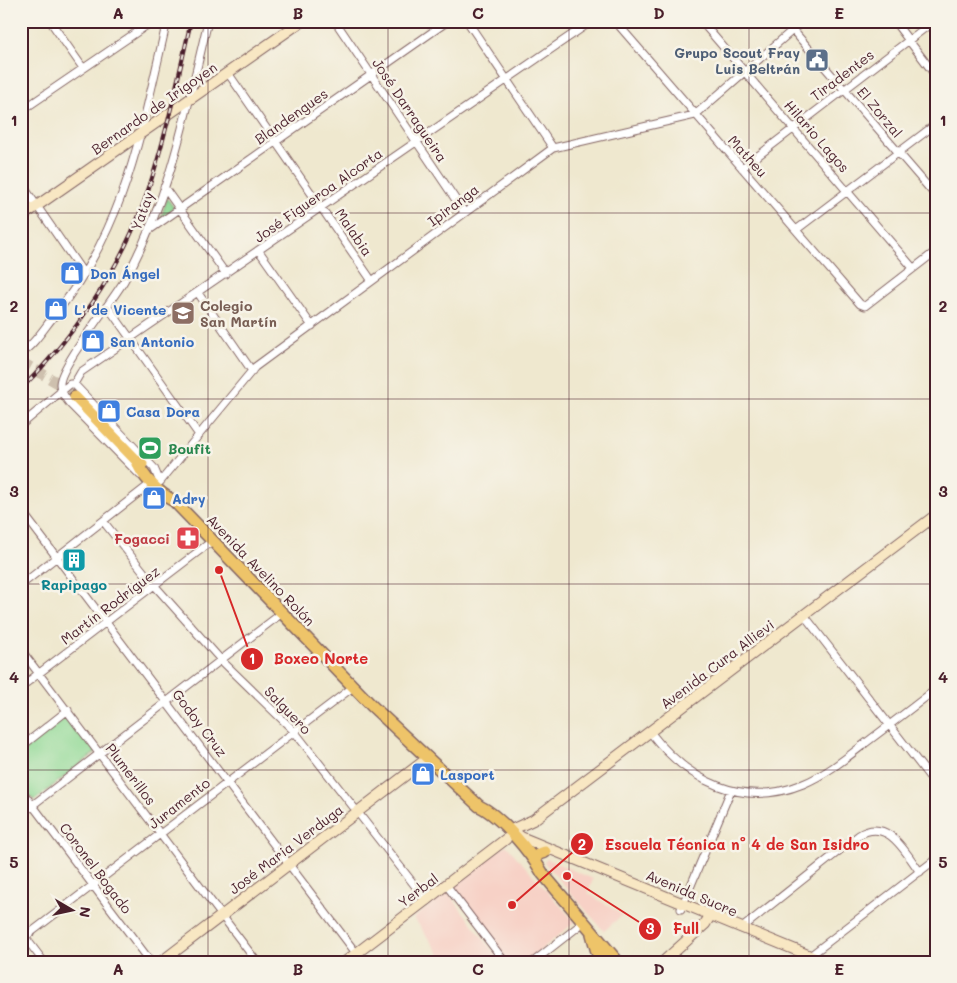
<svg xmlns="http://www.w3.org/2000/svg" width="957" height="983" font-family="Mali,sans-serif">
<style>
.built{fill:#f7d1c6}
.railway{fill:#d2bfbf}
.park{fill:#90d995;stroke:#6d7c60}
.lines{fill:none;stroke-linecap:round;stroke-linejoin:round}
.primary-tunnel{stroke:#cec0ae;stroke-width:11;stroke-dasharray:11 5.5;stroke-linecap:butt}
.street-casing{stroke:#846564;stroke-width:9}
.secondary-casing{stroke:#846564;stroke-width:12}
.primary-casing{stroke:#846564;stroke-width:14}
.street{stroke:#fff;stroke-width:7}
.secondary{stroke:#f8e7c3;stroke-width:10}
.primary{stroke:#eec469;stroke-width:11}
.rail-casing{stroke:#4a1f2b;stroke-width:4}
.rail{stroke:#f7f3e8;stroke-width:2;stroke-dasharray:5.5;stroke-linecap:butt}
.grid{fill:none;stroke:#4a1f2b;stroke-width:1;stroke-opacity:0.55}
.labels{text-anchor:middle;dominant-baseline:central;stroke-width:5;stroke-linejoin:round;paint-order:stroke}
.service-label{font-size:14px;font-weight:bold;fill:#4e5e75;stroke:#f7f3e8;text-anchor:end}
.street-label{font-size:14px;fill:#4a1f2b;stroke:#f7f3e8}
.shop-label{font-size:14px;font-weight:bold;fill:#366cbe;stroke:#f7f3e8;text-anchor:start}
.education-label{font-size:14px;font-weight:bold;fill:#785e54;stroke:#f7f3e8;text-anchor:start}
.leisure-label{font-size:14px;font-weight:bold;fill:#27864d;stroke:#f7f3e8;text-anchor:start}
.health-label{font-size:14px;font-weight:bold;fill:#be3a42;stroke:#f7f3e8;text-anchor:end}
.culture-label{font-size:14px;font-weight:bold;fill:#0d838f;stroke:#f7f3e8}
.leader{fill:none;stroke:#d62828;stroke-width:2}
.callout-dot{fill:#d62828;stroke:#f7f3e8;stroke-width:2}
.mark-label{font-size:15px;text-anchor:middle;font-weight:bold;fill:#fff}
.callout-label{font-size:15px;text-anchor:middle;font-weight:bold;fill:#d62828;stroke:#f7f3e8;stroke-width:5;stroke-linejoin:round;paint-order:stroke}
.neatline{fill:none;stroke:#4a1f2b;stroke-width:2}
.grid-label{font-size:16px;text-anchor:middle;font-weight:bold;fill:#4a1f2b}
</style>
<rect width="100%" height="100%" fill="#f7f3e8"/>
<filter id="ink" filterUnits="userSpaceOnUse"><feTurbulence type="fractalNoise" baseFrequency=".02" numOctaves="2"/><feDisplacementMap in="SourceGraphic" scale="10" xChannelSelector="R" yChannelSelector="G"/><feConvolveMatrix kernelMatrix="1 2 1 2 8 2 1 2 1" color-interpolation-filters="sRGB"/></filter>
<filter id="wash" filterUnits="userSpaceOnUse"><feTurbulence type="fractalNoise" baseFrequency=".0096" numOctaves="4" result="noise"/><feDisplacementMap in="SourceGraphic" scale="20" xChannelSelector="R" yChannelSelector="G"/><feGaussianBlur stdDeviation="1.12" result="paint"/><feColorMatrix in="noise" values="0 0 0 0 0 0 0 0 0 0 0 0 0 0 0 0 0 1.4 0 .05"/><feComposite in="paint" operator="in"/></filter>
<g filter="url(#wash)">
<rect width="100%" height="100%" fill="#efe8cf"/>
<path class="built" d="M506 845 575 922 526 962H509L451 888Z
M547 859 593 879 588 893 622 915 604 931 544 862Z
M447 891 501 962H445L414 918Z"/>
<path class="railway" d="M21 370 35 379 21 392Z"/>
<path class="park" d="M167 198 174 208 161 218Z
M68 714 96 752 35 800C16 793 21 767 21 751Z"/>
</g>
<g filter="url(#ink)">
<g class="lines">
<path class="primary-tunnel" d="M21 362 58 383 75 397"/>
<g class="street-casing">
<path id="street" d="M50 21 83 68
M335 21 464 212
M467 21 553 148
M615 21 860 304 865 306 936 251
M701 21 913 268
M785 21 936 196
M894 21 936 76
M228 73 372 281
M21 111 153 21
M742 168 934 21
M21 183 84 274
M164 187 226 274
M796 230 936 124
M148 231 448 21
M259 251 312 326
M198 293 252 371
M108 307 199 435
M21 353C34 345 44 328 54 316 127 226 141 131 167 21
M74 384 154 468 160 482 255 367 553 148 695 115 803 21
M21 425 70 384H74L81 372 592 21
M140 475 70 404C65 397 60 392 60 384 60 366 111 303 124 281 169 202 187 109 208 21
M21 510 356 953
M103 521 155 586 221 660 294 731 427 901
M21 585 149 485
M804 615 936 785
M21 650 257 962
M21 687 212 541
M650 732C688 781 742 809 803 784 825 775 845 759 863 745 888 726 912 708 936 689
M21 747 68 710
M21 790 151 962
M21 814 282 613
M447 886 505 962
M681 909 731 790
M742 928 859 835C888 817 905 852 920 872
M21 932 44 962
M21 940 353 687
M533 962 584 922
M802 962 936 859"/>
</g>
<g class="secondary-casing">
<path id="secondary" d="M21 217 302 21
M511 830 533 820 936 515
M513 831 521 837 825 962
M161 962 428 758
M345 962 506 839
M663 962 705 924 710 916"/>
</g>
<g class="primary-casing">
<path id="primary" d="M75 397 137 461 142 464
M137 461C141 476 160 494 174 501L372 706 479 806C501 816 531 853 543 874L618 962
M534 859 539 854 545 852
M592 934 597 952 606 962"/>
</g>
<use href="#street" class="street"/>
<use href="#secondary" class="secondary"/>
<use href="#primary" class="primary"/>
<g class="rail-casing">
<path id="rail" d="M21 389C74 337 119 271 144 202 165 143 177 82 191 21"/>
</g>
<use href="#rail" class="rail"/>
</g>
</g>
<path class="grid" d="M208 21V962M388 21V962M569 21V962M749 21V962M21 213H936M21 399H936M21 584H936M21 770H936"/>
<defs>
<g id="civic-square" transform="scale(1.25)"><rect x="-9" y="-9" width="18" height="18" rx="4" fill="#5c6f8a" stroke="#f7f3e8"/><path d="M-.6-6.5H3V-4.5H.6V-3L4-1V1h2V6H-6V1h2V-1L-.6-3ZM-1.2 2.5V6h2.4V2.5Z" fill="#fff"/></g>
<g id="shop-square" transform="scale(1.25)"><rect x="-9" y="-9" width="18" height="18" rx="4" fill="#3f7fe0" stroke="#f7f3e8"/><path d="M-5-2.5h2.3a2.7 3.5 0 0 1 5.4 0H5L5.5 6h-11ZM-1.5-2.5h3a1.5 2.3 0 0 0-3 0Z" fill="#fff"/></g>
<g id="school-square" transform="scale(1.25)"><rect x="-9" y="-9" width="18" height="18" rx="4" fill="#8d6e63" stroke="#f7f3e8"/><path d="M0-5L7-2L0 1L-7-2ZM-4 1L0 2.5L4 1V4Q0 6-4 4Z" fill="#fff"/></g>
<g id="stadium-square" transform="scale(1.25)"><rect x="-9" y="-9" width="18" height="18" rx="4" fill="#2e9e5b" stroke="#f7f3e8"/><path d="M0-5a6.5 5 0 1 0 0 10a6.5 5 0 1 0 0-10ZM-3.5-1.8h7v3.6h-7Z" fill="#fff"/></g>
<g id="pharmacy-square" transform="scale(1.25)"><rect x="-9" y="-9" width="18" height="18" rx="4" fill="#e0444e" stroke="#f7f3e8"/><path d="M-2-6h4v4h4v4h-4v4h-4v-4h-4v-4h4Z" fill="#fff"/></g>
<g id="building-square" transform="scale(1.25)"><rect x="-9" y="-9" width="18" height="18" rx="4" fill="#0f9aa8" stroke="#f7f3e8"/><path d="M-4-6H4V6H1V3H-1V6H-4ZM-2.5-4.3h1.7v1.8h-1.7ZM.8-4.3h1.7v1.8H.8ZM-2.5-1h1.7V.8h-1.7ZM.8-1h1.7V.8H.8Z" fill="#fff"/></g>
</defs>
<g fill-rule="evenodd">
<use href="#civic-square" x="817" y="60"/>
<use href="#shop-square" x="72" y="273"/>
<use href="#shop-square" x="56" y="309"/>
<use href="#school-square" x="183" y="313"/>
<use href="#shop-square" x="93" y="341"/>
<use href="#shop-square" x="109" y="411"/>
<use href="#stadium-square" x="150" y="448"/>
<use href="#shop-square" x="154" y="498"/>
<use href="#pharmacy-square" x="188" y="538"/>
<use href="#building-square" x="74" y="560"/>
<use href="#shop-square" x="423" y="774"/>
</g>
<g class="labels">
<g class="service-label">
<text x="800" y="52">Grupo Scout Fray<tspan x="800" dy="16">Luis Beltrán</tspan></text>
</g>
<g class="street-label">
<text transform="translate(842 75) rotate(-37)">Tiradentes</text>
<text transform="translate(154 108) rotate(-35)">Bernardo de Irigoyen</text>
<text transform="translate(410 110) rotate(56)">José Darragueira</text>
<text transform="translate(880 112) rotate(50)">El Zorzal</text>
<text transform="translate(291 116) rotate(-35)">Blandengues</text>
<text transform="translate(817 136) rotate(49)">Hilario Lagos</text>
<text transform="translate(748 156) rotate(48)">Matheu</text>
<text transform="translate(318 195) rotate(-35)">José Figueroa Alcorta</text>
<text transform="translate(453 205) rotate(-37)">Ipiranga</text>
<text transform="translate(142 211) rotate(-69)">Yatay</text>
<text transform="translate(354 232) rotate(56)">Malabia</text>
<text transform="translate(261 570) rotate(46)">Avenida Avelino Rolón</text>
<text transform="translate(110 605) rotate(-37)">Martín Rodríguez</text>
<text transform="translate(717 664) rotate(-37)">Avenida Cura Allievi</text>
<text transform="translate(288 710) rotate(46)">Salguero</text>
<text transform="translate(200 723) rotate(53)">Godoy Cruz</text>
<text transform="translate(131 774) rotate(53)">Plumerillos</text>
<text transform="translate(179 803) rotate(-38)">Juramento</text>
<text transform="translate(286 849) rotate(-37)">José Maria Verduga</text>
<text transform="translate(96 868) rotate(53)">Coronel Bogado</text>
<text transform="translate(418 890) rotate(-37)">Yerbal</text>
<text transform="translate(692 893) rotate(23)">Avenida Sucre</text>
</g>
<g class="shop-label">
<text x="90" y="273">Don Ángel</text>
<text x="74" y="309">L' de Vicente</text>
<text x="110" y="341">San Antonio</text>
<text x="126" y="411">Casa Dora</text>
<text x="172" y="498">Adry</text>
<text x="440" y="774">Lasport</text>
</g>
<g class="education-label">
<text x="200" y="305">Colegio<tspan x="200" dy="16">San Martín</tspan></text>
</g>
<g class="leisure-label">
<text x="168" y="448">Boufit</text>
</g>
<g class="health-label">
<text x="170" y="538">Fogacci</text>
</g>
<g class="culture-label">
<text x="74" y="584">Rapipago</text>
</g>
</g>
<path class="leader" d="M219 570L252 659M512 905L582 844M567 876L650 929"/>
<g class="callout-dot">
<circle cx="219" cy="570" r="5"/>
<circle cx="512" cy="905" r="5"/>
<circle cx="567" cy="876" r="5"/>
<circle cx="252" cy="659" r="12"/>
<circle cx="582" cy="844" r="12"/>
<circle cx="650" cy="929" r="12"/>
</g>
<g class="mark-label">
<text x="252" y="664">1</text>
<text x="582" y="850">2</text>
<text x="650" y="934">3</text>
</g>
<g class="callout-label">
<text x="321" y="664">Boxeo Norte</text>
<text x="737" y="850">Escuela Técnica n° 4 de San Isidro</text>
<text x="686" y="934">Full</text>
</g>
<rect width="957" height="983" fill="none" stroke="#f7f3e8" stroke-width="55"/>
<g transform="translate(72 910) rotate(99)" stroke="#f7f3e8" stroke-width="4" paint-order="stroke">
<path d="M0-4L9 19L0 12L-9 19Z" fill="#4a1f2b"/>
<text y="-8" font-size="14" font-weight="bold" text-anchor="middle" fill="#4a1f2b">N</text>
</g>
<rect x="28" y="28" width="902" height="928" class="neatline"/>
<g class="grid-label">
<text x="118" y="19">A</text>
<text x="298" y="19">B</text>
<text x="478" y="19">C</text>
<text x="659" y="19">D</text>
<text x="839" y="19">E</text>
<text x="14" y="126">1</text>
<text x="943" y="126">1</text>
<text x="14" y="312">2</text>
<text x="943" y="312">2</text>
<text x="14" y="497">3</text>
<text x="943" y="497">3</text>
<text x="14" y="683">4</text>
<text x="943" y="683">4</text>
<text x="14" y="868">5</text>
<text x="943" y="868">5</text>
<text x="118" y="975">A</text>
<text x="298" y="975">B</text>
<text x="478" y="975">C</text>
<text x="659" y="975">D</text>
<text x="839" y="975">E</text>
</g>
</svg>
